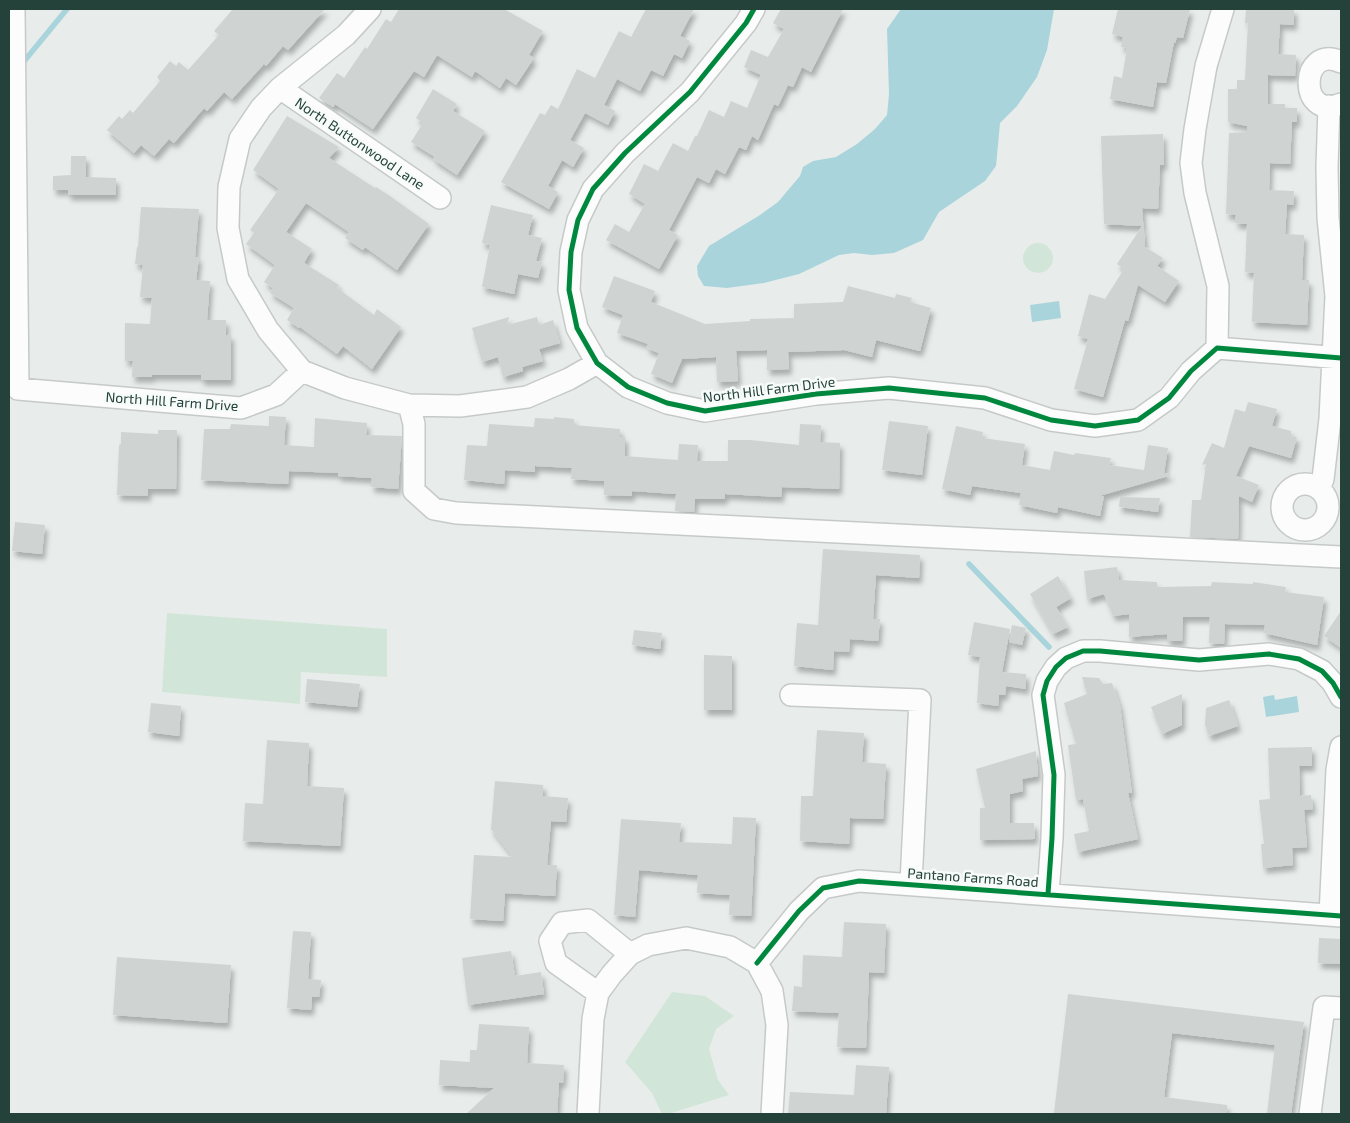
<svg xmlns="http://www.w3.org/2000/svg" width="1350" height="1123" font-family="'Exo 2',sans-serif">
<style>
.green{fill:#d1e6d8}
.water{fill:#a9d4db}
.lines{fill:none;stroke-linecap:round;stroke-linejoin:round}
.stream{stroke:#a9d4db;stroke-width:5.5}
.building{fill:#cfd4d2;filter:url(#shadow)}
.minor-casing{stroke:#c5cac8;stroke-width:24}
.minor{stroke:#fcfcfc;stroke-width:21}
.cycleway-casing{stroke:#f7fbf9;stroke-width:8}
.cycleway{stroke:#00873e;stroke-width:5}
.labels{text-anchor:middle;dominant-baseline:central;stroke-width:5;stroke-linejoin:round;paint-order:stroke}
.street-label{font-size:14px;fill:#24423a;stroke:#f7fbf9}
</style>
<defs>
<filter id="shadow"><feDropShadow dx="3" dy="5.5" stdDeviation="2.5" flood-color="#0004"/></filter>
</defs>
<rect width="100%" height="100%" fill="#e8edeb"/>
<path class="green" d="M1023 258a15 15 0 1 1 30 0a15 15 0 1 1-30 0Z
M167 613 387 629V677L301 672 300 704 162 692Z
M672 992 705 996 734 1016 716 1029 709 1049 718 1080 729 1095 668 1114H662L652 1093 625 1062Z"/>
<path class="water" d="M901 9H1054L1047 50 1037 77 1017 106 1000 123 996 166 985 181 939 212 923 240 894 253 872 255 854 253 839 255 799 274 764 283 727 288 704 286 698 276 697 266 709 246 760 215 778 202 800 176 803 167 813 161 836 157 857 144 875 129 887 115 889 94 887 29Z
M1059 301 1061 318 1032 322 1030 305Z
M1274 695 1275 700 1297 696 1299 712 1266 717 1263 697Z"/>
<g class="lines">
<path class="stream" d="M21 65 67 9
M969 564 1049 647"/>
</g>
<path class="building" d="M233 9H325L288 50 283 46 266 66 264 64 232 99 224 92 207 111 204 108 174 143 169 139 154 156 141 145 134 153 107 130 119 116 122 119 130 110 133 113 160 81 157 77 170 61 176 66 179 62 188 70 219 35 214 31Z
M399 9H504L543 31 529 55 534 58 516 85 506 78 500 88 475 71 472 77 437 55 424 77 414 71 373 129 335 104 333 107 319 98 337 73 344 78 365 47 367 49 386 19 391 22Z
M646 9H694L680 36 690 41 682 58 674 54 663 76 651 70 640 91 617 79 604 105 615 111 608 125 585 113 570 140 584 148 573 167 562 160 548 186 558 192 549 209 501 182 540 113 545 115 551 105 558 109 577 69 595 78 619 31 631 37Z
M781 9H843L811 72 802 67 793 87 788 85 778 106 774 104 758 140 752 136 746 150 739 147 725 174 716 169 709 183 697 177 669 230 678 235 659 269 606 240 615 224 629 232 645 204 629 194 644 164 658 171 673 143 688 151 695 136H697L709 110 724 117 731 101 747 108 761 75 744 67 751 50 768 57 784 29 773 23Z
M1118 9H1190L1183 38 1177 37 1175 43 1174 42 1166 83 1157 82 1153 107 1110 99 1114 76 1122 78 1127 48 1121 47 1123 37 1112 34Z
M1246 9H1294V25L1280 24 1278 54 1296 55 1295 76 1268 75V104H1285V108H1297V122H1292L1290 164 1270 163 1269 190 1294 191 1293 205 1287 204 1285 234 1304 235 1302 280H1309L1307 325 1252 322 1254 273 1245 272 1247 224 1235 223 1236 215 1226 214 1229 133 1247 132V126L1228 122V89H1237V80H1245L1248 23H1245Z
M433 89 457 104 453 111 485 131 457 175 433 159 435 157 411 142 423 123 416 118Z
M287 116 339 147 329 158 375 188 376 187 390 196 429 224 397 270 365 247 363 250 345 238 349 232 306 203 286 232 312 249 304 263 339 285 337 288 374 315 377 309 401 327 372 369 343 346 337 354 300 327 299 328 287 320 294 308 270 293 273 288 264 282 275 265 246 244 254 233 250 230 279 189 253 170Z
M1163 134 1164 165H1160L1158 209 1142 208 1145 247 1163 258 1157 266 1179 281 1165 302 1138 285 1128 321 1125 320 1103 397 1074 389 1088 339 1078 336 1089 294 1105 299 1124 269 1117 264 1142 226 1104 224 1101 136Z
M71 156H86V177L116 178V195H68V190H53V176L71 175Z
M491 205 533 215 528 235 542 238 536 261 542 262 538 278 518 274 514 294 482 287 490 245 482 243Z
M141 207 199 209 195 257H199L196 280 210 281 207 320H226V336L231 334V380H201V375H152V377H132L133 361H125V323L150 324 152 298 140 297 143 265 135 264 137 247H138Z
M614 276 655 291 651 302 705 324 750 321V319L794 318V304L843 302 848 286 895 298 896 294 912 298 910 302 931 308 920 351 876 340 872 357 844 350 788 352 789 369 767 370V350L736 351 738 381 717 382 716 357 682 359 672 383 651 374 659 353 646 348 648 344 617 333 623 315 602 307Z
M509 317 507 325 537 317 539 325 553 320 560 343 539 349 543 361 522 367 523 371 503 377 498 357 482 362 472 328Z
M1248 402 1277 409 1272 426 1291 431V436L1297 437 1291 458 1249 446 1236 476 1259 485 1252 502 1239 496 1238 539 1190 537 1192 500H1201L1206 464 1202 465 1212 443 1224 448 1235 409 1245 412Z
M269 416 286 417 284 445 314 447 315 418 367 423 366 435 402 436 398 489 371 487 372 478 338 476V473L289 471 288 484 201 480 204 429H230L231 424 269 426Z
M554 417 574 419V425L620 429V437H625V456L678 460 679 444 698 445 697 461H728V440H750L799 445 800 424 821 425 820 442 840 443 839 489 782 487 781 497 725 494V499H695L694 512 675 511 676 494 632 491V496L604 495V481L571 479 572 468 535 466V472L505 470 504 484 464 480 467 445 487 446 489 424 534 427 535 418 554 419Z
M889 421 928 426 922 475 882 470Z
M956 426 983 432 982 438 1025 444 1022 465 1050 470 1054 451 1074 455 1075 453 1111 458 1109 465 1144 470 1148 445 1168 448 1164 473 1172 475 1099 496H1104L1100 516 1058 507 1057 513 1019 505 1021 493 972 486 970 495 942 489Z
M158 430H177L176 489H148V496L117 495 119 445 121 444V432L158 434Z
M1120 497 1160 498 1158 512 1119 507Z
M15 522 45 525 42 554 12 551Z
M823 549 920 555 919 578 876 575 873 619H880L878 641 850 639 849 652 834 651 833 670 794 666 797 623 818 625Z
M1117 567 1119 580 1157 582V587L1211 586 1212 582 1253 584V582L1286 587 1285 592 1324 597 1317 645 1264 633 1265 625 1225 624 1224 644 1209 643 1210 617H1183L1182 641H1167V634L1129 637V614L1113 616 1104 594 1087 599 1084 571Z
M1058 576 1071 598 1056 607 1068 627 1053 634 1030 594Z
M1341 611V648L1324 636Z
M974 622 1010 629 1002 672 1026 674V689L1006 686 1005 695H999L998 706 977 703 980 657 968 655Z
M1012 625 1026 628 1022 645 1009 642Z
M634 630 662 633 660 649 632 645Z
M704 655 732 656V710H704Z
M1082 677 1099 678 1103 684 1112 683 1120 706 1132 793H1128L1138 839 1078 852 1074 834 1089 831 1083 799 1076 800 1068 745 1076 744 1064 703 1087 694Z
M307 679 360 684 357 707 305 702Z
M1182 694V725L1162 734 1151 707Z
M1229 700 1238 726 1209 736 1205 725 1206 708Z
M151 703 181 706 179 736 148 732Z
M817 730 864 733 862 762 886 764 883 819 850 818 849 844 800 841 801 796H813Z
M267 740 309 743 307 786 344 788 340 846 243 841 245 803 263 804Z
M1312 747V766H1299L1300 796 1311 795 1313 809 1304 810 1307 847 1292 848 1293 865 1263 868 1261 844H1264L1259 800 1270 799 1268 748Z
M1036 751 1038 776 1022 779 1023 791 1010 794V823H1034L1035 839 980 840V808H985L976 769Z
M495 781 543 785V796L568 798 566 822 551 821 547 865H557L555 896 505 893 503 921 470 919 474 855 513 857 491 829Z
M733 817 756 818 751 916 729 915 730 895 697 893 698 875 639 870 635 917 614 915 621 819 681 823 679 842 732 844Z
M844 922 886 924 884 973 869 972 866 1048 837 1047 839 1013 792 1011 794 986 802 987 803 955 842 957Z
M293 931 311 932 308 979 321 980 319 997H312L311 1010 287 1008Z
M1319 938 1341 939V964L1318 963Z
M511 951 515 976 541 972 544 994 468 1005 462 958Z
M117 957 231 965 227 1023 113 1015Z
M1068 994 1304 1022 1291 1114H1267L1275 1045 1172 1033 1164 1097 1227 1105V1114L1054 1113Z
M479 1024 529 1027 527 1063 564 1065 563 1083 559 1082 557 1114H466L494 1088 439 1085 440 1060 470 1062V1050H477Z
M856 1065 889 1067 886 1114H788L790 1092 854 1095Z"/>
<g class="lines">
<g class="minor-casing">
<path id="minor" d="M14 9 18 389 241 408 276 395 302 371 345 388 409 405 460 406 527 397 569 379 597 363
M754 9 746 23 690 92 625 153 593 189 578 220 571 252 569 290 577 328 597 363 628 387 667 403 705 411 816 394 889 388 985 398 1051 420 1095 426 1138 420 1169 398 1191 371 1217 348 1341 358
M1341 62C1299 43 1298 122 1341 104
M280 88 440 198
M1217 348 1218 286 1195 193 1191 163 1195 129 1206 66 1223 9
M302 371 268 330 238 279 228 228 229 187 240 139 261 108 280 88 346 35 370 9
M409 405 414 424V491L434 509 456 513 1341 557
M1282 507a23 23 0 1 1 46 0a23 23 0 1 1-46 0Z
M1319 489 1323 479 1330 419 1336 296 1328 218 1327 167 1329 106
M791 695 920 700 911 883
M1048 894 1052 838 1054 775 1043 695 1047 681 1056 667 1066 658 1083 651H1100L1199 660 1269 654 1299 659 1322 671 1333 683 1341 697
M1330 915 1337 770 1341 747
M757 963 799 911 823 888 859 881 1341 916
M757 963 772 991 777 1025 772 1114
M598 993 556 963 550 941 562 923 588 920 630 954
M588 1114 593 1019 598 993 612 974 630 954 648 945 686 938 730 947 757 963
M1310 1114 1324 1007 1341 1008"/>
</g>
<use href="#minor" class="minor"/>
<g class="cycleway-casing">
<path id="cycleway" d="M754 9 746 23 690 92 625 153 593 189 578 220 571 252 569 290 577 328 597 363 628 387 667 403 705 411 816 394 889 388 985 398 1051 420 1095 426 1138 420 1169 398 1191 371 1217 348 1341 358
M1048 894 1052 838 1054 775 1043 695 1047 681 1056 667 1066 658 1083 651H1100L1199 660 1269 654 1299 659 1322 671 1333 683 1341 697
M757 963 799 911 823 888 859 881 1341 916"/>
</g>
<use href="#cycleway" class="cycleway"/>
</g>
<g class="labels">
<g class="street-label">
<text transform="translate(360 143) rotate(34)">North Buttonwood Lane</text>
<text transform="translate(769 389) rotate(-7)">North Hill Farm Drive</text>
<text transform="translate(172 401) rotate(4)">North Hill Farm Drive</text>
<text transform="translate(973 877) rotate(4)">Pantano Farms Road</text>
</g>
</g>
<rect width="1350" height="1123" fill="none" stroke="#24423a" stroke-width="20"/>
</svg>
